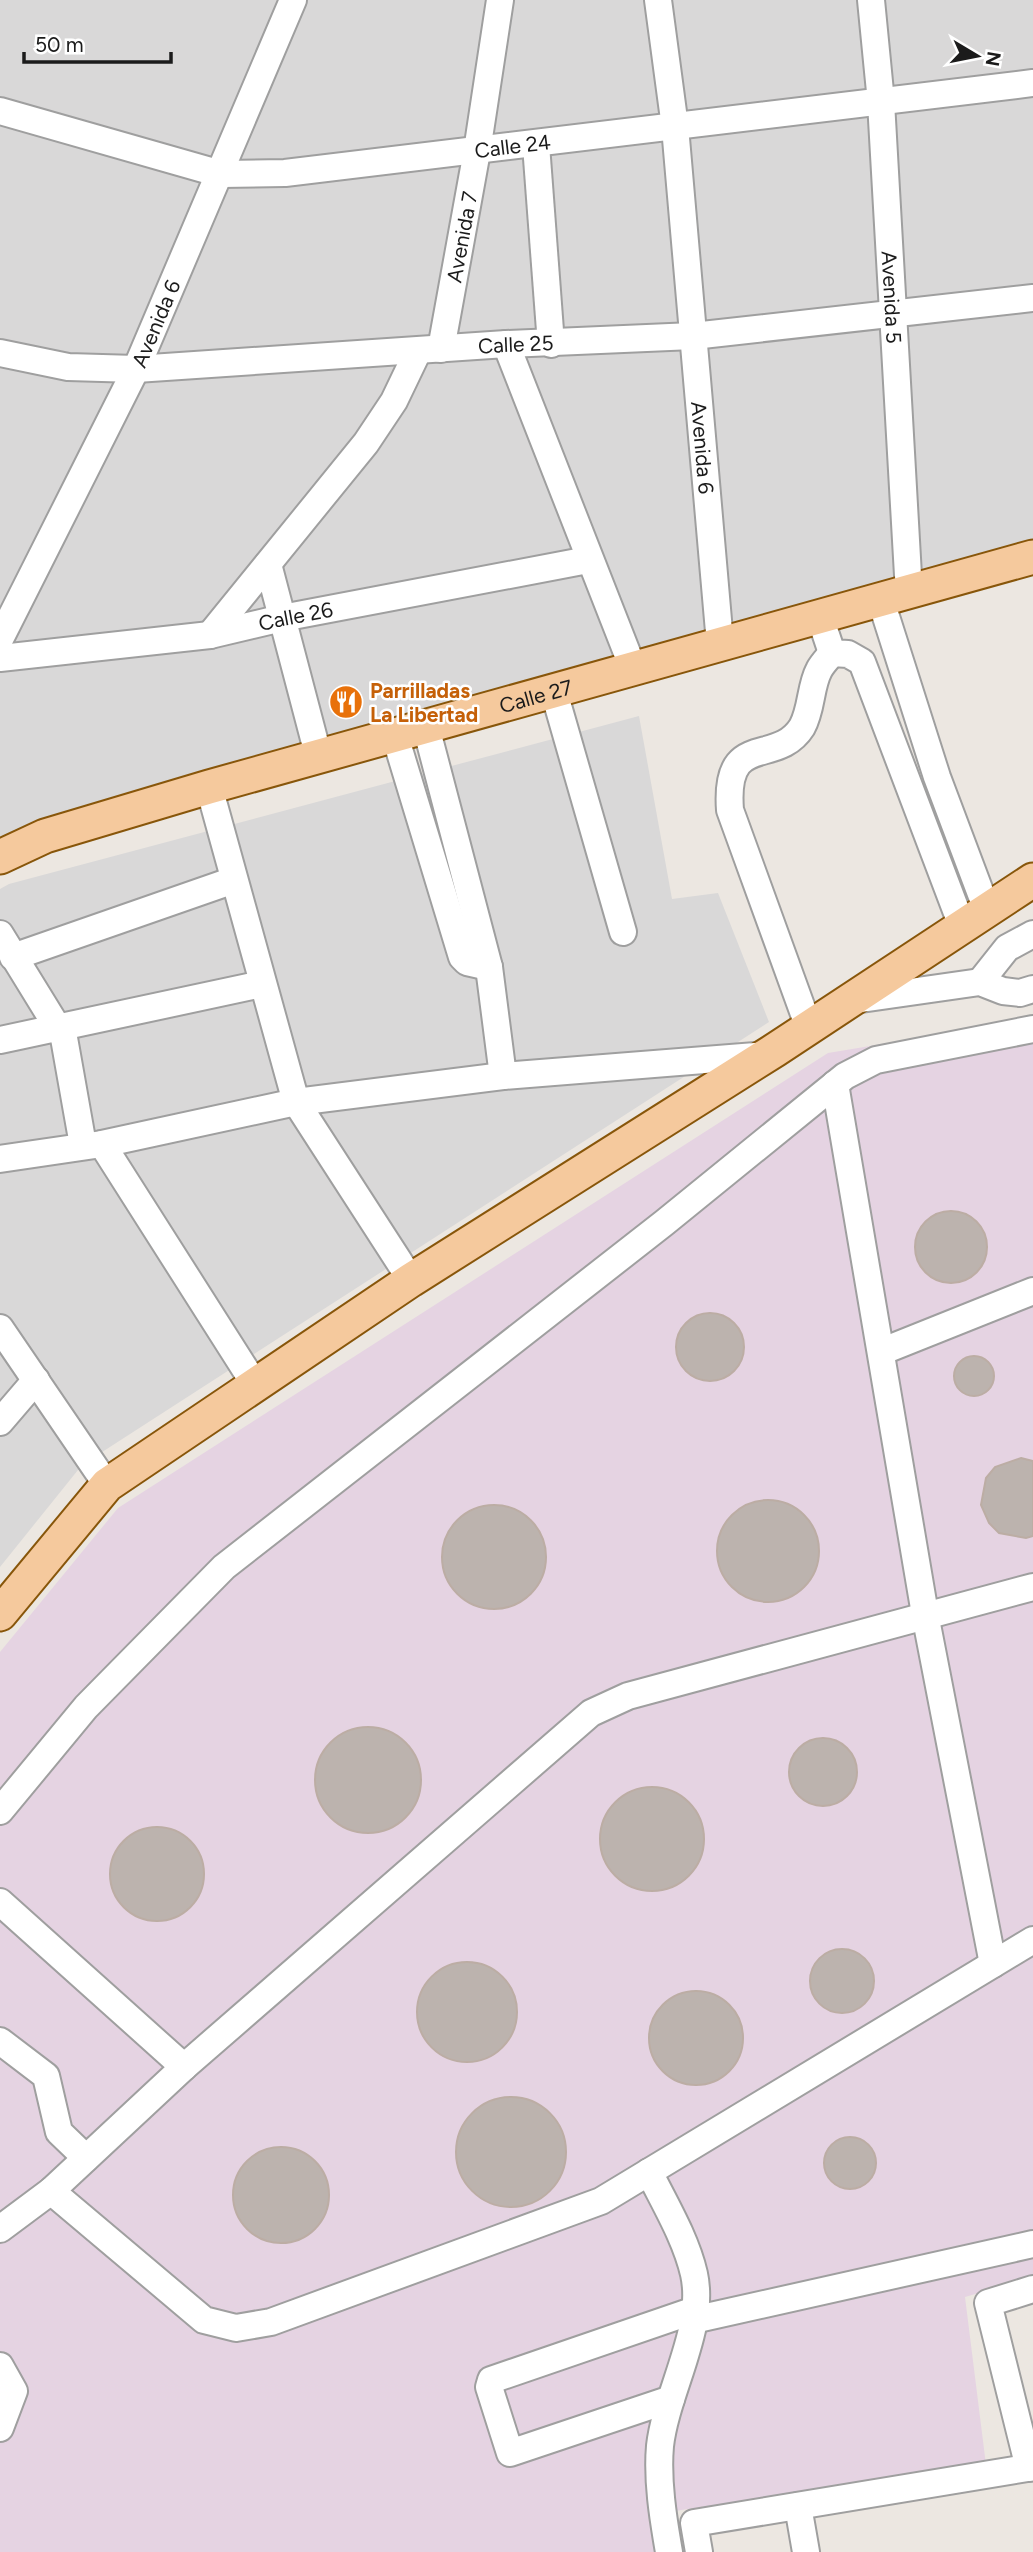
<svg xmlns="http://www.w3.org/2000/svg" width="1033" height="2552" font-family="Figtree,sans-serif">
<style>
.residential{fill:#d9d8d8}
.industrial{fill:#e5d3e2}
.building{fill:#bcb3ae;stroke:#bcada4;stroke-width:2}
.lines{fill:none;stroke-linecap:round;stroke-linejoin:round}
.minor-casing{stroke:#9f9f9f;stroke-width:30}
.major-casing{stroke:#88560a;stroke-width:37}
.minor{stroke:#fff;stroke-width:26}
.major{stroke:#f5c99d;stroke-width:33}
.labels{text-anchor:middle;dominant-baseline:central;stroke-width:5;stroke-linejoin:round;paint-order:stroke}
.street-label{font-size:21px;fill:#1b1b1b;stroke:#fff}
.food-label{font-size:21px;font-weight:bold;fill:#c56008;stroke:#fff;text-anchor:start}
</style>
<rect width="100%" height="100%" fill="#ece7e1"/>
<path class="residential" d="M0 0H1033V550L0 840Z
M639 716 672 899 718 893 769 1022 82 1465 0 1567V889L9 884Z"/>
<path class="industrial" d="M1033 1019V2277L965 2297 986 2465 668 2512 673 2552H0V1652L118 1508 828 1053Z"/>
<path class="building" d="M915 1247a36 36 0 1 1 72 0a36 36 0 1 1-72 0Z
M676 1347a34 34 0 1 1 68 0a34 34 0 1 1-68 0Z
M954 1376a20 20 0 1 1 40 0a20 20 0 1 1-40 0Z
M1021 1458 1033 1461V1536L1026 1538 999 1533 989 1523 981 1505 986 1478 995 1467Z
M717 1551a51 51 0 1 1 102 0a51 51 0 1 1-102 0Z
M442 1557a52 52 0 1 1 104 0a52 52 0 1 1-104 0Z
M315 1780a53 53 0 1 1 106 0a53 53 0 1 1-106 0Z
M789 1772a34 34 0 1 1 68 0a34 34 0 1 1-68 0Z
M600 1839a52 52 0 1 1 104 0a52 52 0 1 1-104 0Z
M110 1874a47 47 0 1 1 94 0a47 47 0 1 1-94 0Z
M810 1981a32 32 0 1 1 64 0a32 32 0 1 1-64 0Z
M417 2012a50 50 0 1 1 100 0a50 50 0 1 1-100 0Z
M649 2038a47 47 0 1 1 94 0a47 47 0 1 1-94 0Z
M456 2152a55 55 0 1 1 110 0a55 55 0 1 1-110 0Z
M824 2163a26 26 0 1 1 52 0a26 26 0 1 1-52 0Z
M233 2195a48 48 0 1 1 96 0a48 48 0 1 1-96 0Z"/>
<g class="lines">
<g class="minor-casing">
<g id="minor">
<path id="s1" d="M658 0 675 127 720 643"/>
<path id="s2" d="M871 0 881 102 909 593"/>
<path id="s3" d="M0 111 221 174 285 173 1033 83"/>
<path d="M536 145 551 344"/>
<path d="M506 344 633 668"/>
<path id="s4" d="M441 349 477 151 500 0"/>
<path id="s5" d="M0 353 68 367 136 369 506 344 693 336 1033 298"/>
<path d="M268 564 319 758"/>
<path d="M881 601 937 777 987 910"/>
<path d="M820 617 832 653 848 654 862 662 962 926"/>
<path d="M210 635 366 443 394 401 418 351"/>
<path id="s6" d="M0 639 136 369 293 0"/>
<path id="s7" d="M0 658 210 635 282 618 588 560"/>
<path d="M554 692 623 932"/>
<path d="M426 727 489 967 503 1076"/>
<path d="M395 736 462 957 467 962 489 967"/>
<path d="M209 787 296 1102 411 1280"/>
<path d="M0 934 64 1038 83 1145"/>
<path d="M13 957 234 880"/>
<path d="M980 982 1007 948 1033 934"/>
<path d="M854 1000 980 982 1003 991 1020 993 1033 989"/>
<path d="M808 1025 730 810C724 729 776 768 802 727 812 709 810 687 819 670 822 664 828 658 832 653"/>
<path d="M0 1040 262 984"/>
<path d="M835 1084 925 1614 993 1964"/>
<path d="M102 1144 254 1383"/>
<path d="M0 1159 102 1144 296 1102 503 1076 767 1055"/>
<path d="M0 1328 107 1485"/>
<path d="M883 1351 1033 1291"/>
<path d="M0 1422 36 1380"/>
<path d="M0 1811 86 1707 224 1567 664 1223 845 1076 876 1060 1033 1029"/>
<path d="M0 1902 184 2067"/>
<path d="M0 2041 46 2076 59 2132 86 2158"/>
<path d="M649 2172C665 2204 686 2239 694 2274 706 2328 666 2392 660 2446 657 2480 663 2518 669 2552"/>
<path d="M51 2191 204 2320 236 2328 271 2322 601 2201 1033 1940"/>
<path d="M0 2229 51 2191 184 2067 591 1713 628 1696 1033 1587"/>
<path d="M693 2320 1033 2244"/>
<path d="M0 2366 14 2391 0 2428"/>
<path d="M671 2399 510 2453 489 2387 491 2380 695 2310"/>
<path d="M1029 2468 988 2303 1033 2289"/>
<path d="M798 2506 806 2552"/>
<path d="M699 2552 694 2523 1033 2467"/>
</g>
</g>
<g class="major-casing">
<g id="major">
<path id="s8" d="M0 857 45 836 209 787 1033 557"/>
<path d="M0 1614 107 1485 411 1280 775 1050 1033 880"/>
</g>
</g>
<use href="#minor" class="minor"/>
<use href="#major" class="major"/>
</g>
<defs>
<g id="restaurant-disc" transform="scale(1.75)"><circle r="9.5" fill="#e8710a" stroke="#fff"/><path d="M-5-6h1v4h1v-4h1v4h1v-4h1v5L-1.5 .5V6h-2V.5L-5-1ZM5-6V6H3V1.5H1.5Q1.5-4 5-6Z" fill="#fff"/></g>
</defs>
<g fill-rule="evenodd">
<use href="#restaurant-disc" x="346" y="702"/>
</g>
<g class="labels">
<g class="street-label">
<text stroke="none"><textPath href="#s3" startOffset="523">Calle 24</textPath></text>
<text stroke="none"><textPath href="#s4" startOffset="114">Avenida 7</textPath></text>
<text stroke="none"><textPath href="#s2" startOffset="298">Avenida 5</textPath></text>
<text stroke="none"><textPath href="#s6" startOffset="352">Avenida 6</textPath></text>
<text stroke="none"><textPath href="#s5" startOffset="518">Calle 25</textPath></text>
<text stroke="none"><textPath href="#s1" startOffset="450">Avenida 6</textPath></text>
<text stroke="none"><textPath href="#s7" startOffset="299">Calle 26</textPath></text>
<text stroke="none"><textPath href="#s8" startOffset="560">Calle 27</textPath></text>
</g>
<g class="food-label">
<text x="370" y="690">Parrilladas<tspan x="370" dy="24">La Libertad</tspan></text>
</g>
</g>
<g transform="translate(977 56) rotate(100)" stroke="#ffffff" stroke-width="5" paint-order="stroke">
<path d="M0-5L12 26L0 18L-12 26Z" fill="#1b1b1b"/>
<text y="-10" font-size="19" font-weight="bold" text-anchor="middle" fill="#1b1b1b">N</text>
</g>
<path d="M24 52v10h147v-10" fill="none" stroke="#1b1b1b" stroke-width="3.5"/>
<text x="35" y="52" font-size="21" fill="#1b1b1b" stroke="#ffffff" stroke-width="5" paint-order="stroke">50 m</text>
</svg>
